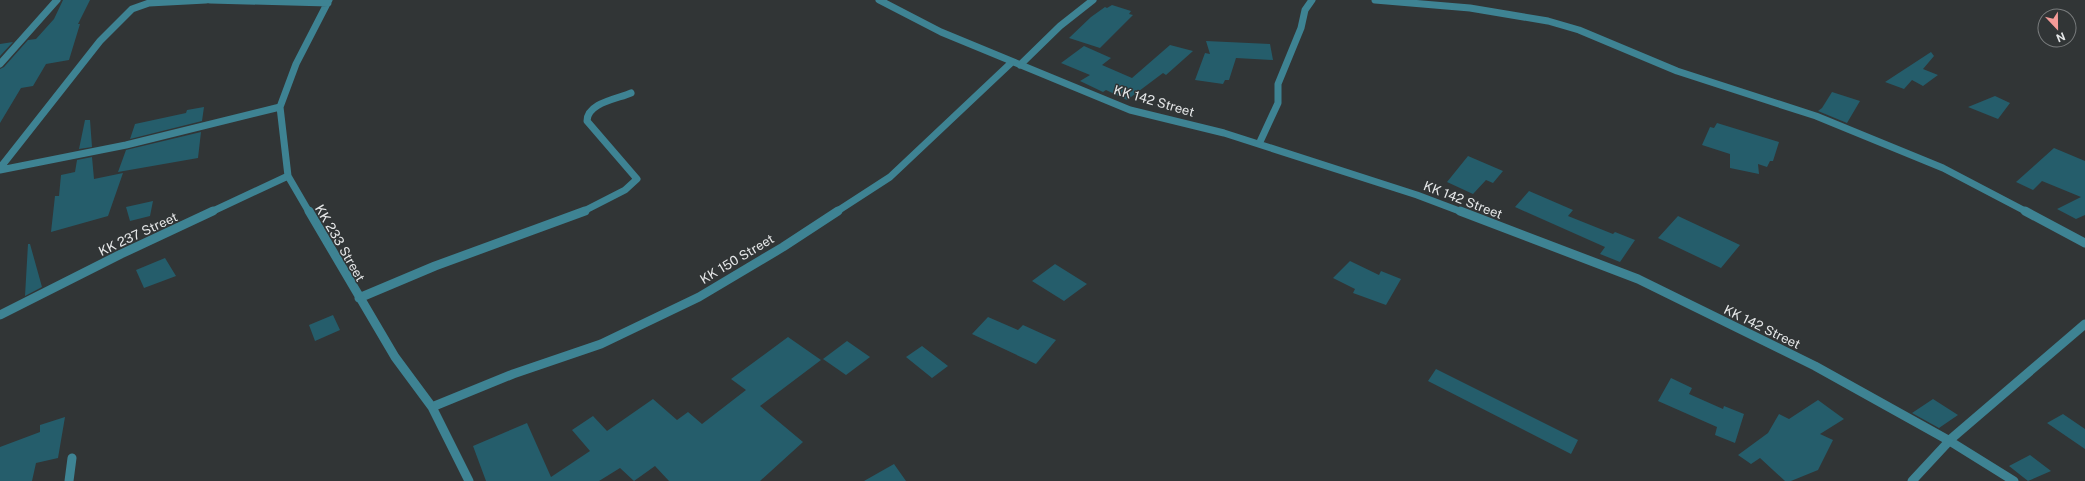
<svg xmlns="http://www.w3.org/2000/svg" width="2085" height="481" font-family="'Public Sans',sans-serif">
<style>
.building{fill:#255d6b}
.lines{fill:none;stroke-linecap:round;stroke-linejoin:round}
.minor-far1{stroke:#3e8393;stroke-width:7}
.minor{stroke:#3e8393;stroke-width:9}
.labels{text-anchor:middle;dominant-baseline:central;stroke-width:3;stroke-linejoin:round;paint-order:stroke}
.street-label{font-size:13px;fill:#e5e7e8;stroke:#313536}
</style>
<rect width="100%" height="100%" fill="#313536"/>
<path class="building" d="M63 0H90L78 24H80L69 60 46 64 33 86 21 88 0 123V69L4 67 28 40 36 39 54 19Z
M1112 5 1131 11 1129 14 1133 15 1100 48 1069 38 1091 17 1105 7 1107 8Z
M1206 41 1270 44 1273 60 1236 58 1229 80H1225L1223 84 1195 80 1205 53 1210 54Z
M13 42 0 56V44Z
M1170 45 1193 51 1166 75 1163 73 1127 100 1106 90 1103 92 1080 81 1090 75 1061 63 1084 46 1111 58 1102 65 1132 78Z
M1931 52 1934 56 1923 69 1938 75 1923 86 1912 80 1904 89 1885 82Z
M1832 92 1860 101 1847 123 1818 111 1822 108Z
M1995 96 2010 103 1998 119 1968 107Z
M204 107 202 121 130 139 135 124 186 113 187 110Z
M85 120H90L92 147 79 149Z
M1717 123 1779 142 1773 161H1770L1767 167 1758 164 1759 174 1730 168V154L1702 145 1710 127 1714 128Z
M201 132 198 158 118 172 126 150Z
M2054 148 2085 161V215L2076 219 2057 209 2081 197 2042 181 2033 190 2016 182Z
M1468 156 1503 171 1493 183 1486 180 1473 194 1447 182Z
M92 157 94 179 123 173 108 216 51 232 55 196H59L61 175 75 172 77 160Z
M1529 191 1573 210 1568 216 1613 234 1615 232 1635 240 1620 262 1600 254 1605 247 1515 207Z
M153 201 150 216 130 221 126 207Z
M1678 216 1740 245 1721 268 1658 238Z
M28 244H30L42 287 25 296Z
M165 258 176 276 144 288 136 270Z
M1350 261 1379 275 1381 271 1401 279 1386 305 1353 293 1355 289 1333 278Z
M1055 264 1087 284 1064 301 1032 281Z
M333 315 340 330 315 341 309 325Z
M988 317 1018 330 1023 325 1056 340 1036 364 972 334Z
M788 337 821 360 760 406 803 442 760 481H669L655 466 634 481 620 468 599 481H486L473 446 527 423 551 477 590 451 572 430 593 416 607 431 653 399 677 420 688 412 702 424 746 390 731 379Z
M847 341 870 357 846 375 823 359Z
M922 346 948 366 932 378 906 357Z
M1436 369 1578 440 1571 454 1428 381Z
M1671 378 1692 388 1689 394 1723 409 1724 406 1744 414 1735 443 1715 435 1717 427 1658 401Z
M1933 399 1958 415 1939 428 1912 413Z
M1818 400 1844 419 1820 434 1833 440 1818 470 1791 481H1785L1760 458 1751 464 1738 455 1768 433 1779 414 1789 419Z
M2063 414 2085 429V449L2047 423Z
M65 417 58 458 36 463 32 481H0V447L40 432V425Z
M2030 455 2051 471 2028 481 2009 466Z
M894 464 906 481H864Z"/>
<g class="lines">
<path class="minor-far1" d="M210 0 328 3
M879 0 941 32 1130 110 1224 133 1417 195 1462 212
M1375 0 1470 8 1548 21 1579 30 1677 71 1816 116 1943 168 2027 212
M0 64 57 0
M1020 65 1060 26 1093 0
M1259 144 1278 103V84L1301 28 1305 10 1312 0
M0 168 100 41 132 9 149 3 206 0
M0 170 126 145 280 107
M211 212 288 176
M309 212 288 176 280 107 296 64 329 0
M582 212 625 190 637 179 587 121C587 103 617 99 631 93
M836 212 890 177 1012 62"/>
<path class="minor" d="M309 211 395 357 432 407 469 481
M1460 211 1638 279 1815 366 1948 440 2014 481
M2025 211 2085 243
M359 298 435 266 585 211
M0 315 121 254 213 211
M432 407 513 374 601 344 699 297 783 247 838 211
M69 481 72 458
M1912 481 1952 438 2085 324"/>
</g>
<g class="labels">
<g class="street-label">
<text transform="translate(1154 101) rotate(16)">KK 142 Street</text>
<text transform="translate(1463 200) rotate(21)">KK 142 Street</text>
<text transform="translate(138 234) rotate(-25)">KK 237 Street</text>
<text transform="translate(340 243) rotate(60)">KK 233 Street</text>
<text transform="translate(737 259) rotate(-31)">KK 150 Street</text>
<text transform="translate(1762 327) rotate(26)">KK 142 Street</text>
</g>
</g>
<g transform="translate(2057 28) rotate(158)"><circle r="19" fill="#313536" stroke="#797c7d"/>
<path d="M0-3L7 15L0 10L-7 15Z" fill="#f59b98"/>
<text y="-6" font-size="11" font-weight="bold" text-anchor="middle" fill="#e5e7e8">N</text>
</g>
</svg>
